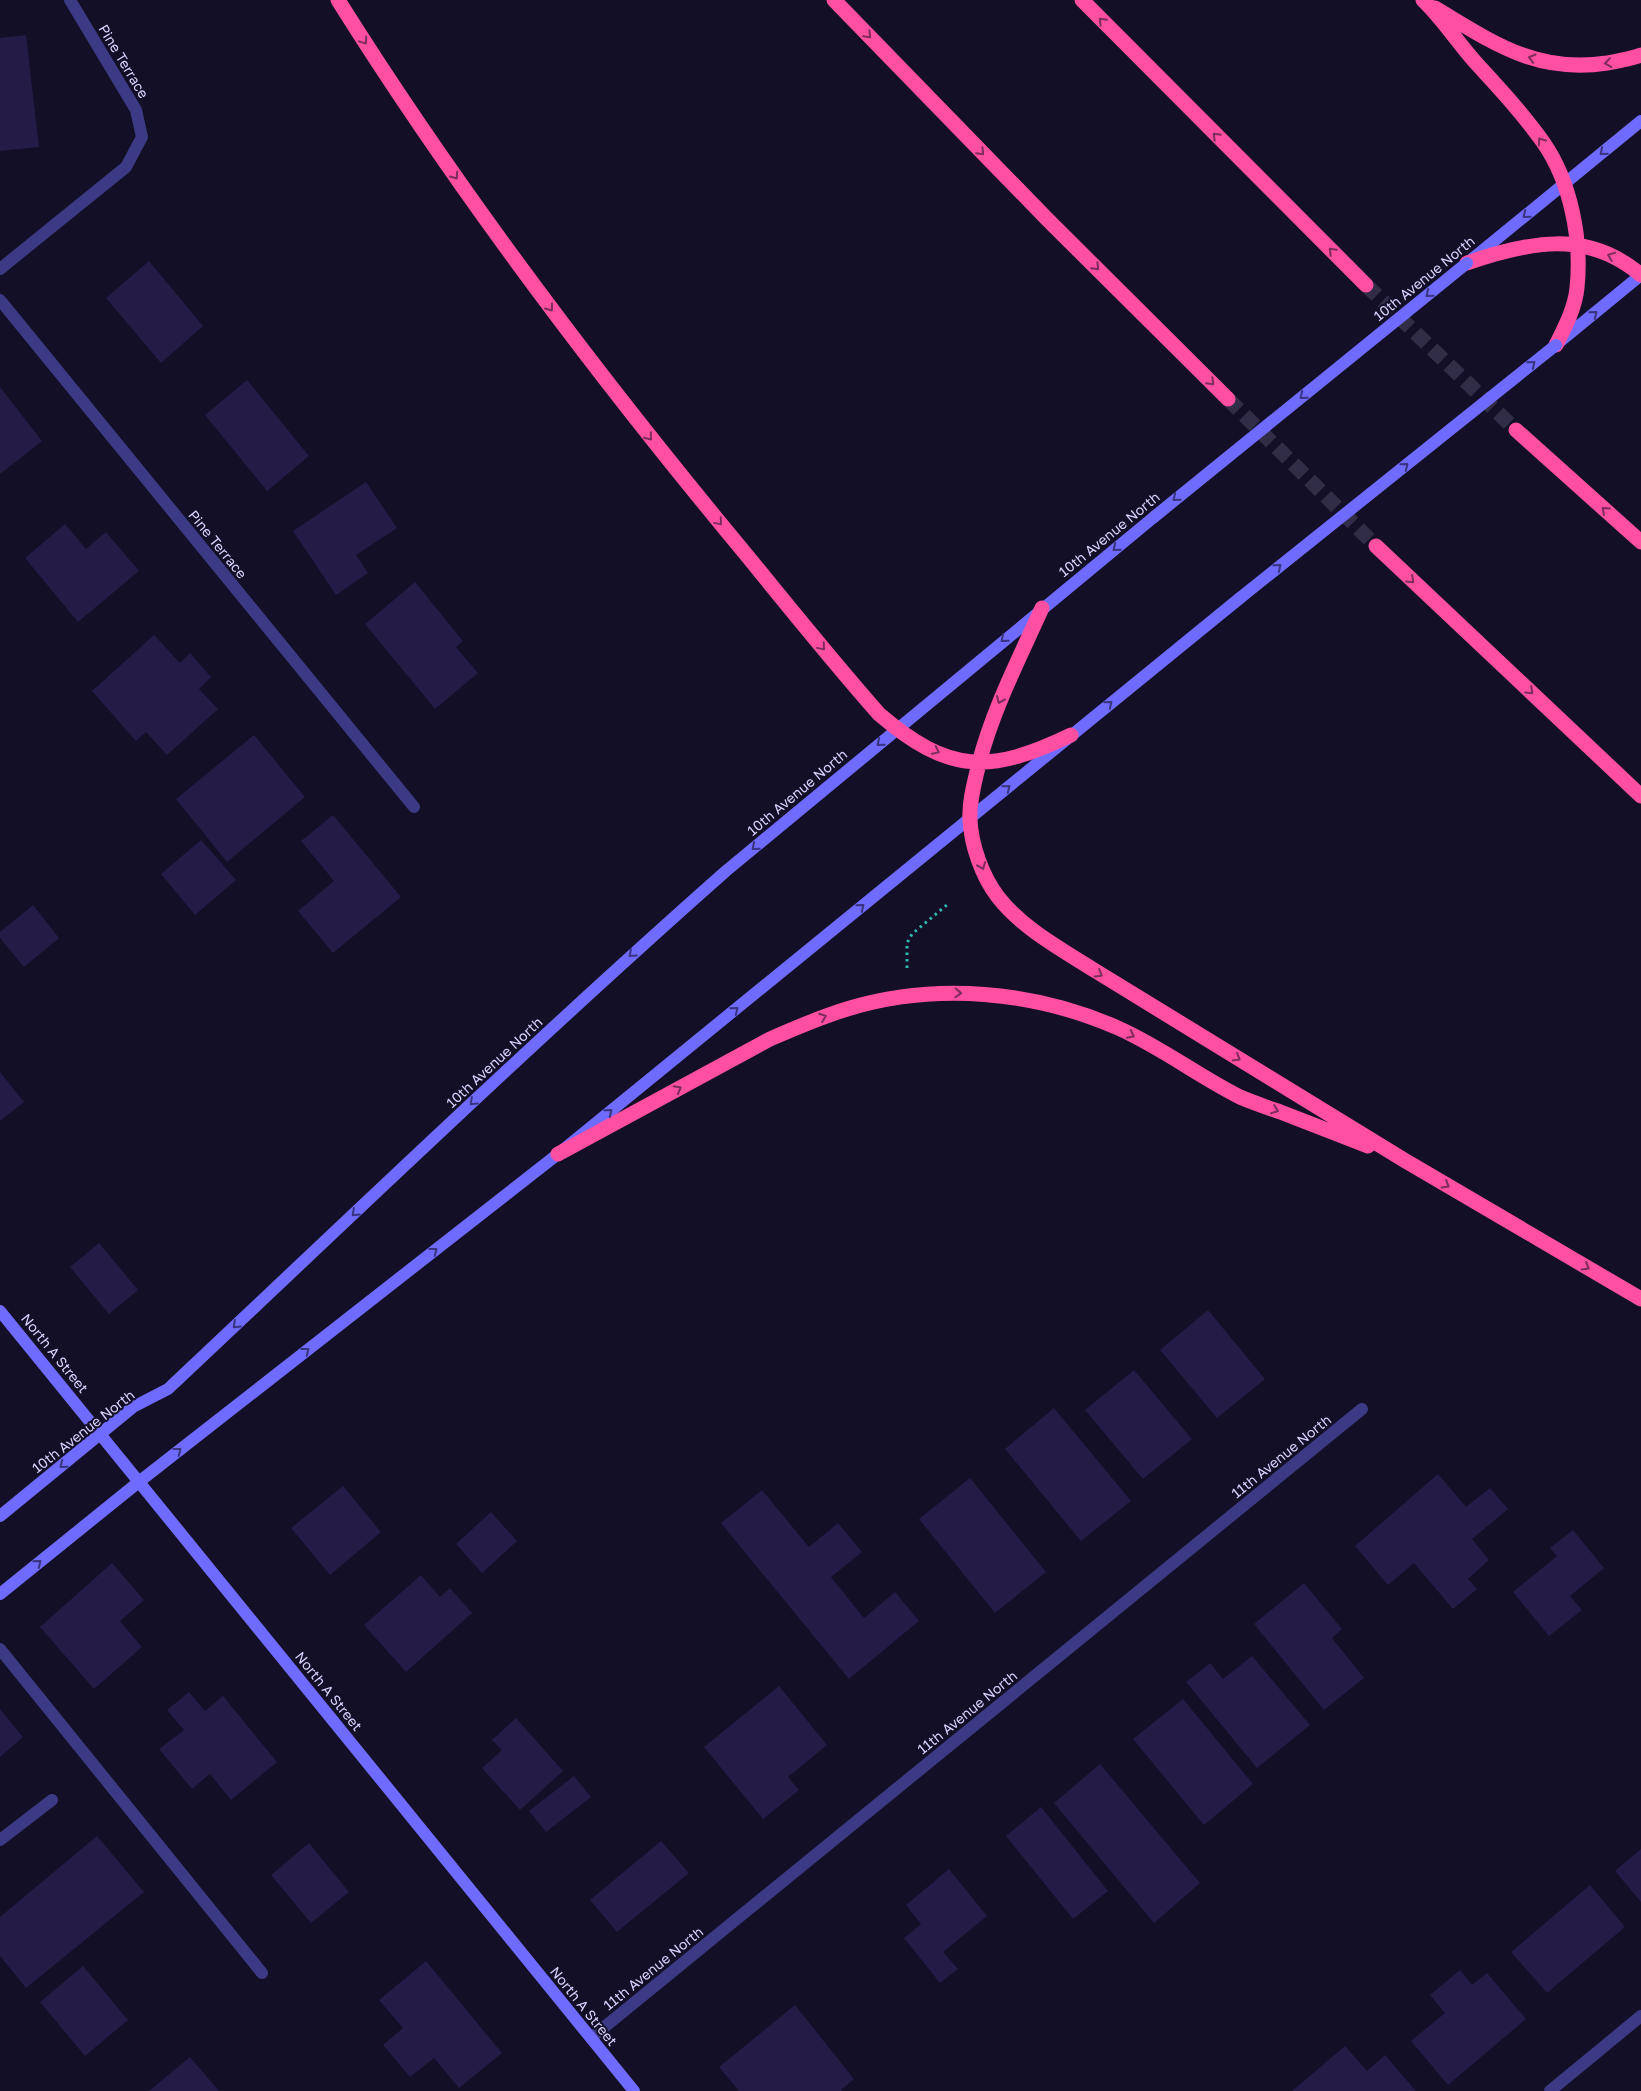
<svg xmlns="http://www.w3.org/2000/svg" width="1641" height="2091" font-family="'Golos Text',sans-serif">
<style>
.building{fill:#241b47}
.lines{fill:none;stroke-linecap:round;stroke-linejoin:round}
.highway-tunnel{stroke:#312d47;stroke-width:15;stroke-dasharray:15 8;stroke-linecap:butt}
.path{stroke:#2fb8b0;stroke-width:3;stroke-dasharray:2.5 4;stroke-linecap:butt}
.lane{stroke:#3d3a85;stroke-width:12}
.street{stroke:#3d3a85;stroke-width:12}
.secondary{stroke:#6f6bff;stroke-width:12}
.highway{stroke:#ff4fa3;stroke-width:15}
.secondary-bridge{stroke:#6f6bff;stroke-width:12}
.oneway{stroke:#7d2c5e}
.oneway2{stroke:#38347d}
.labels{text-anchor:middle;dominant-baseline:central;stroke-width:4;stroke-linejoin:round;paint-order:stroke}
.street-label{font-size:14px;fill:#d9d4ff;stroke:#130f26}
</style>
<rect width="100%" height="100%" fill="#130f26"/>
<path class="building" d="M26 35 39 147 0 151V38Z
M149 261 203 326 161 363 106 298Z
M247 380 309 456 267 491 205 415Z
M0 387 42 441 0 474Z
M366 482 397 528 356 555 368 573 336 595 293 531Z
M65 524 86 549 106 532 139 571 78 622 25 558Z
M415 582 463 641 456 647 478 673 435 709 365 624Z
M154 635 180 663 190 653 211 677 199 689 218 709 167 755 146 732 136 741 92 691Z
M254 735 305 797 227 862 176 799Z
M333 815 401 897 333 953 298 911 334 881 301 841Z
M201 840 236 880 195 915 161 874Z
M33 905 59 938 24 967 0 938V932Z
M0 1072 24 1102 0 1121Z
M99 1243 138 1290 109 1314 70 1267Z
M1208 1310 1265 1379 1217 1418 1160 1350Z
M1134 1370 1192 1439 1143 1479 1085 1410Z
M1054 1408 1131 1501 1081 1541 1005 1449Z
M1438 1474 1466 1507 1490 1488 1508 1509 1472 1539 1489 1560 1468 1579 1477 1589 1453 1609 1414 1563 1388 1585 1355 1546Z
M970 1478 1046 1572 995 1613 919 1519Z
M343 1486 381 1532 330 1575 291 1528Z
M762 1490 809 1547 838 1523 862 1552 831 1577 864 1618 895 1592 919 1621 849 1679 721 1523Z
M491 1512 517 1541 482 1573 456 1544Z
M1573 1530 1604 1568 1570 1596 1582 1610 1549 1636 1513 1592 1557 1556 1550 1548Z
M112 1563 144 1600 120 1621 142 1647 94 1689 40 1627Z
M421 1575 440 1597 450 1588 472 1613 406 1672 364 1625Z
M1304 1583 1342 1629 1332 1638 1364 1678 1324 1710 1254 1624Z
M1252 1656 1310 1725 1257 1768 1186 1682 1210 1663 1223 1679Z
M779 1686 827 1745 788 1777 799 1790 763 1819 704 1747Z
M189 1692 205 1711 223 1696 277 1762 231 1800 210 1774 192 1789 159 1749 184 1730 167 1710Z
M1183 1699 1253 1784 1204 1825 1133 1739Z
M0 1709 23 1737 0 1757Z
M516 1718 563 1771 520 1810 482 1768 502 1750 492 1740Z
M1100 1764 1200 1883 1154 1923 1054 1803Z
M574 1776 591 1797 546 1832 529 1811Z
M1041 1807 1108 1891 1073 1919 1006 1836Z
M97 1836 144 1892 26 1988 0 1956V1917Z
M661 1841 689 1873 617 1932 590 1900Z
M309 1843 349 1892 311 1923 271 1875Z
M1641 1849V1902L1615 1871Z
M949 1869 987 1916 943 1952 958 1969 940 1983 904 1938 921 1924 906 1905Z
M1590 1885 1625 1927 1547 1993 1511 1952Z
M426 1961 502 2053 459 2088 434 2058 410 2077 383 2045 403 2028 379 2000Z
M83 1966 128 2020 85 2056 40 2002Z
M1460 1970 1472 1985 1487 1973 1526 2019 1448 2085 1411 2041 1445 2013 1430 1995Z
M795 2005 854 2079 841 2090 842 2091H739L719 2067Z
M1345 2046 1367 2071 1385 2055 1416 2091H1292Z
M190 2057 219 2091H149Z"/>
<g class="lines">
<path class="highway-tunnel" d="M1366 285 1516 430
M1228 399 1376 546"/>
<path class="path" d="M907 968V943L912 934 948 904"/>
<path class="lane" d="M0 1649 262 1973
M0 1840 52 1800"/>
<path class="street" d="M0 269 126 167 142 137 136 110 70 0
M0 300 414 807
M591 2038 1362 1409
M1550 2091 1641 2016"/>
<path class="secondary" d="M1471 260 1641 121
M1558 343 1641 275
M0 1311 634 2091
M0 1516 133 1407 168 1389C353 1215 536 1039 726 871L1154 517
M0 1594 140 1481 558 1154 1240 598"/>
<path class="highway" d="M338 0C461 196 601 380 749 558 792 611 834 663 879 714 949 774 990 774 1071 735
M834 0 1048 220 1228 399
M1082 0 1366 285
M1423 0C1443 19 1458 43 1477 64 1500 89 1523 114 1543 142 1571 182 1582 240 1577 288 1575 308 1565 327 1556 345
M1435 8C1492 42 1536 74 1607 63 1618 61 1630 59 1641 55
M1467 263C1528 242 1587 229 1641 275
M1516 430 1641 542
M1376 546 1641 796
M1042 608C1019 659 993 709 979 763 975 781 969 800 970 819 971 845 982 876 998 897 1022 928 1061 949 1094 970L1404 1160 1641 1299
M558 1154 770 1039C795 1028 821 1017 847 1009 936 982 1034 991 1118 1028 1161 1047 1198 1076 1240 1097 1254 1103 1269 1108 1283 1113 1311 1124 1340 1135 1368 1146"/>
<path class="secondary-bridge" d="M1154 517 1467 263
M1240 598 1556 345"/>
</g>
<defs><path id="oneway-chevron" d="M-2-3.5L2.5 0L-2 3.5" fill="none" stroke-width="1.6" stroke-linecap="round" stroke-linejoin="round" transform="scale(1.25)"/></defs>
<g class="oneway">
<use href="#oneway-chevron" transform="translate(1102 21) rotate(-134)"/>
<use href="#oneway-chevron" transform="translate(868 35) rotate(46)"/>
<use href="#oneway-chevron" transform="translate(364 41) rotate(56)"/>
<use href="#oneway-chevron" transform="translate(1532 58) rotate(-164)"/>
<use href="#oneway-chevron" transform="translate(1608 63) rotate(171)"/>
<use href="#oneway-chevron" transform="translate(1216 136) rotate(-135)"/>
<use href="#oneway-chevron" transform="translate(1541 141) rotate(-125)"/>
<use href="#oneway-chevron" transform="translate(981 152) rotate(46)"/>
<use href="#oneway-chevron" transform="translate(455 176) rotate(55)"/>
<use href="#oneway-chevron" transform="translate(1332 251) rotate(-135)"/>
<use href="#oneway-chevron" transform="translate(1611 256) rotate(-158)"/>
<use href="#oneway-chevron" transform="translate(1096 267) rotate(45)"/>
<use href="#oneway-chevron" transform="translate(550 308) rotate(54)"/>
<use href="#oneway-chevron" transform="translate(1211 382) rotate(45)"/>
<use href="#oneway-chevron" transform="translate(649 437) rotate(51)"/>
<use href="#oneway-chevron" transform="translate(1605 510) rotate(-138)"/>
<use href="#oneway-chevron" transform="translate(719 522) rotate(50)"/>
<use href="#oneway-chevron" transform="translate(1411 580) rotate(43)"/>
<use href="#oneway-chevron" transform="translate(822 647) rotate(50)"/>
<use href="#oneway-chevron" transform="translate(1530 691) rotate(43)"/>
<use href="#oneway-chevron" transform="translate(1000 700) rotate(114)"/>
<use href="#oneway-chevron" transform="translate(936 751) rotate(26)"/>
<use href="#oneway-chevron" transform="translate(982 866) rotate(68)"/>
<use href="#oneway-chevron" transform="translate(1099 974) rotate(32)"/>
<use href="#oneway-chevron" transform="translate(958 993) rotate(2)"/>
<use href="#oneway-chevron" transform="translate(823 1017) rotate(-20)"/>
<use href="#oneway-chevron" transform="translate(1131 1035) rotate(27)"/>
<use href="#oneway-chevron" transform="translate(1237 1058) rotate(31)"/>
<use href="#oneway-chevron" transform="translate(678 1089) rotate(-28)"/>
<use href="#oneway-chevron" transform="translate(1275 1110) rotate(21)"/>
<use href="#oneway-chevron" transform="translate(1446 1185) rotate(31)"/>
<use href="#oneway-chevron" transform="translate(1586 1267) rotate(31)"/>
</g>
<g class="oneway2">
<use href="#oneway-chevron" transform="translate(1603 152) rotate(141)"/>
<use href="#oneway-chevron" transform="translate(1526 215) rotate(141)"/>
<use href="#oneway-chevron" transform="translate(1429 294) rotate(141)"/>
<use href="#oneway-chevron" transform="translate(1594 314) rotate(-39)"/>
<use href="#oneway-chevron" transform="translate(1532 364) rotate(-39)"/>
<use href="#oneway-chevron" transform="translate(1303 396) rotate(141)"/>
<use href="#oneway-chevron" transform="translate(1405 466) rotate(-39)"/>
<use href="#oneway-chevron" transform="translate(1176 498) rotate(141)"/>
<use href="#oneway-chevron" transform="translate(1116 548) rotate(141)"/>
<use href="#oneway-chevron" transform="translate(1278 567) rotate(-39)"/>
<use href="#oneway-chevron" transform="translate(1004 639) rotate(140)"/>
<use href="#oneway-chevron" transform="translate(1109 704) rotate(-39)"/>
<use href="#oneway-chevron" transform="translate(880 743) rotate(140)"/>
<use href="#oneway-chevron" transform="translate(1007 788) rotate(-39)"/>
<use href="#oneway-chevron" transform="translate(755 847) rotate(140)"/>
<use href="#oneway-chevron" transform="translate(861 907) rotate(-39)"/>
<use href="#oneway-chevron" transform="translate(632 954) rotate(138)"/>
<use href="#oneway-chevron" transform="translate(735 1010) rotate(-39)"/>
<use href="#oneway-chevron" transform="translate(473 1102) rotate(137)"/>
<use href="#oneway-chevron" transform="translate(609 1112) rotate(-39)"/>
<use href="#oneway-chevron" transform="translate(355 1213) rotate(137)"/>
<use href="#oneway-chevron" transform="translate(434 1251) rotate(-38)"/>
<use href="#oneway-chevron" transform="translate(236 1325) rotate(137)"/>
<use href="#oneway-chevron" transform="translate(306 1351) rotate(-38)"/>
<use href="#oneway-chevron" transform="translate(178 1451) rotate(-38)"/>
<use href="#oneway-chevron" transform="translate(63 1465) rotate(141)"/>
<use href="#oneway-chevron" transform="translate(38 1563) rotate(-39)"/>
</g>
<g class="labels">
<g class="street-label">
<text transform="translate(124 61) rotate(59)">Pine Terrace</text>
<text transform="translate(1424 278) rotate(-39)">10th Avenue North</text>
<text transform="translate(1109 534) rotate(-39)">10th Avenue North</text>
<text transform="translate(218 544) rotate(51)">Pine Terrace</text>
<text transform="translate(797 792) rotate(-40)">10th Avenue North</text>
<text transform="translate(494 1062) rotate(-43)">10th Avenue North</text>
<text transform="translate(55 1353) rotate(51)">North A Street</text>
<text transform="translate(83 1431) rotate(-38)">10th Avenue North</text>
<text transform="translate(1281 1456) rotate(-39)">11th Avenue North</text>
<text transform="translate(329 1691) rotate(51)">North A Street</text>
<text transform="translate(967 1712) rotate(-39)">11th Avenue North</text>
<text transform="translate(653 1968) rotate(-39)">11th Avenue North</text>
<text transform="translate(584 2006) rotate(51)">North A Street</text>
</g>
</g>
</svg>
